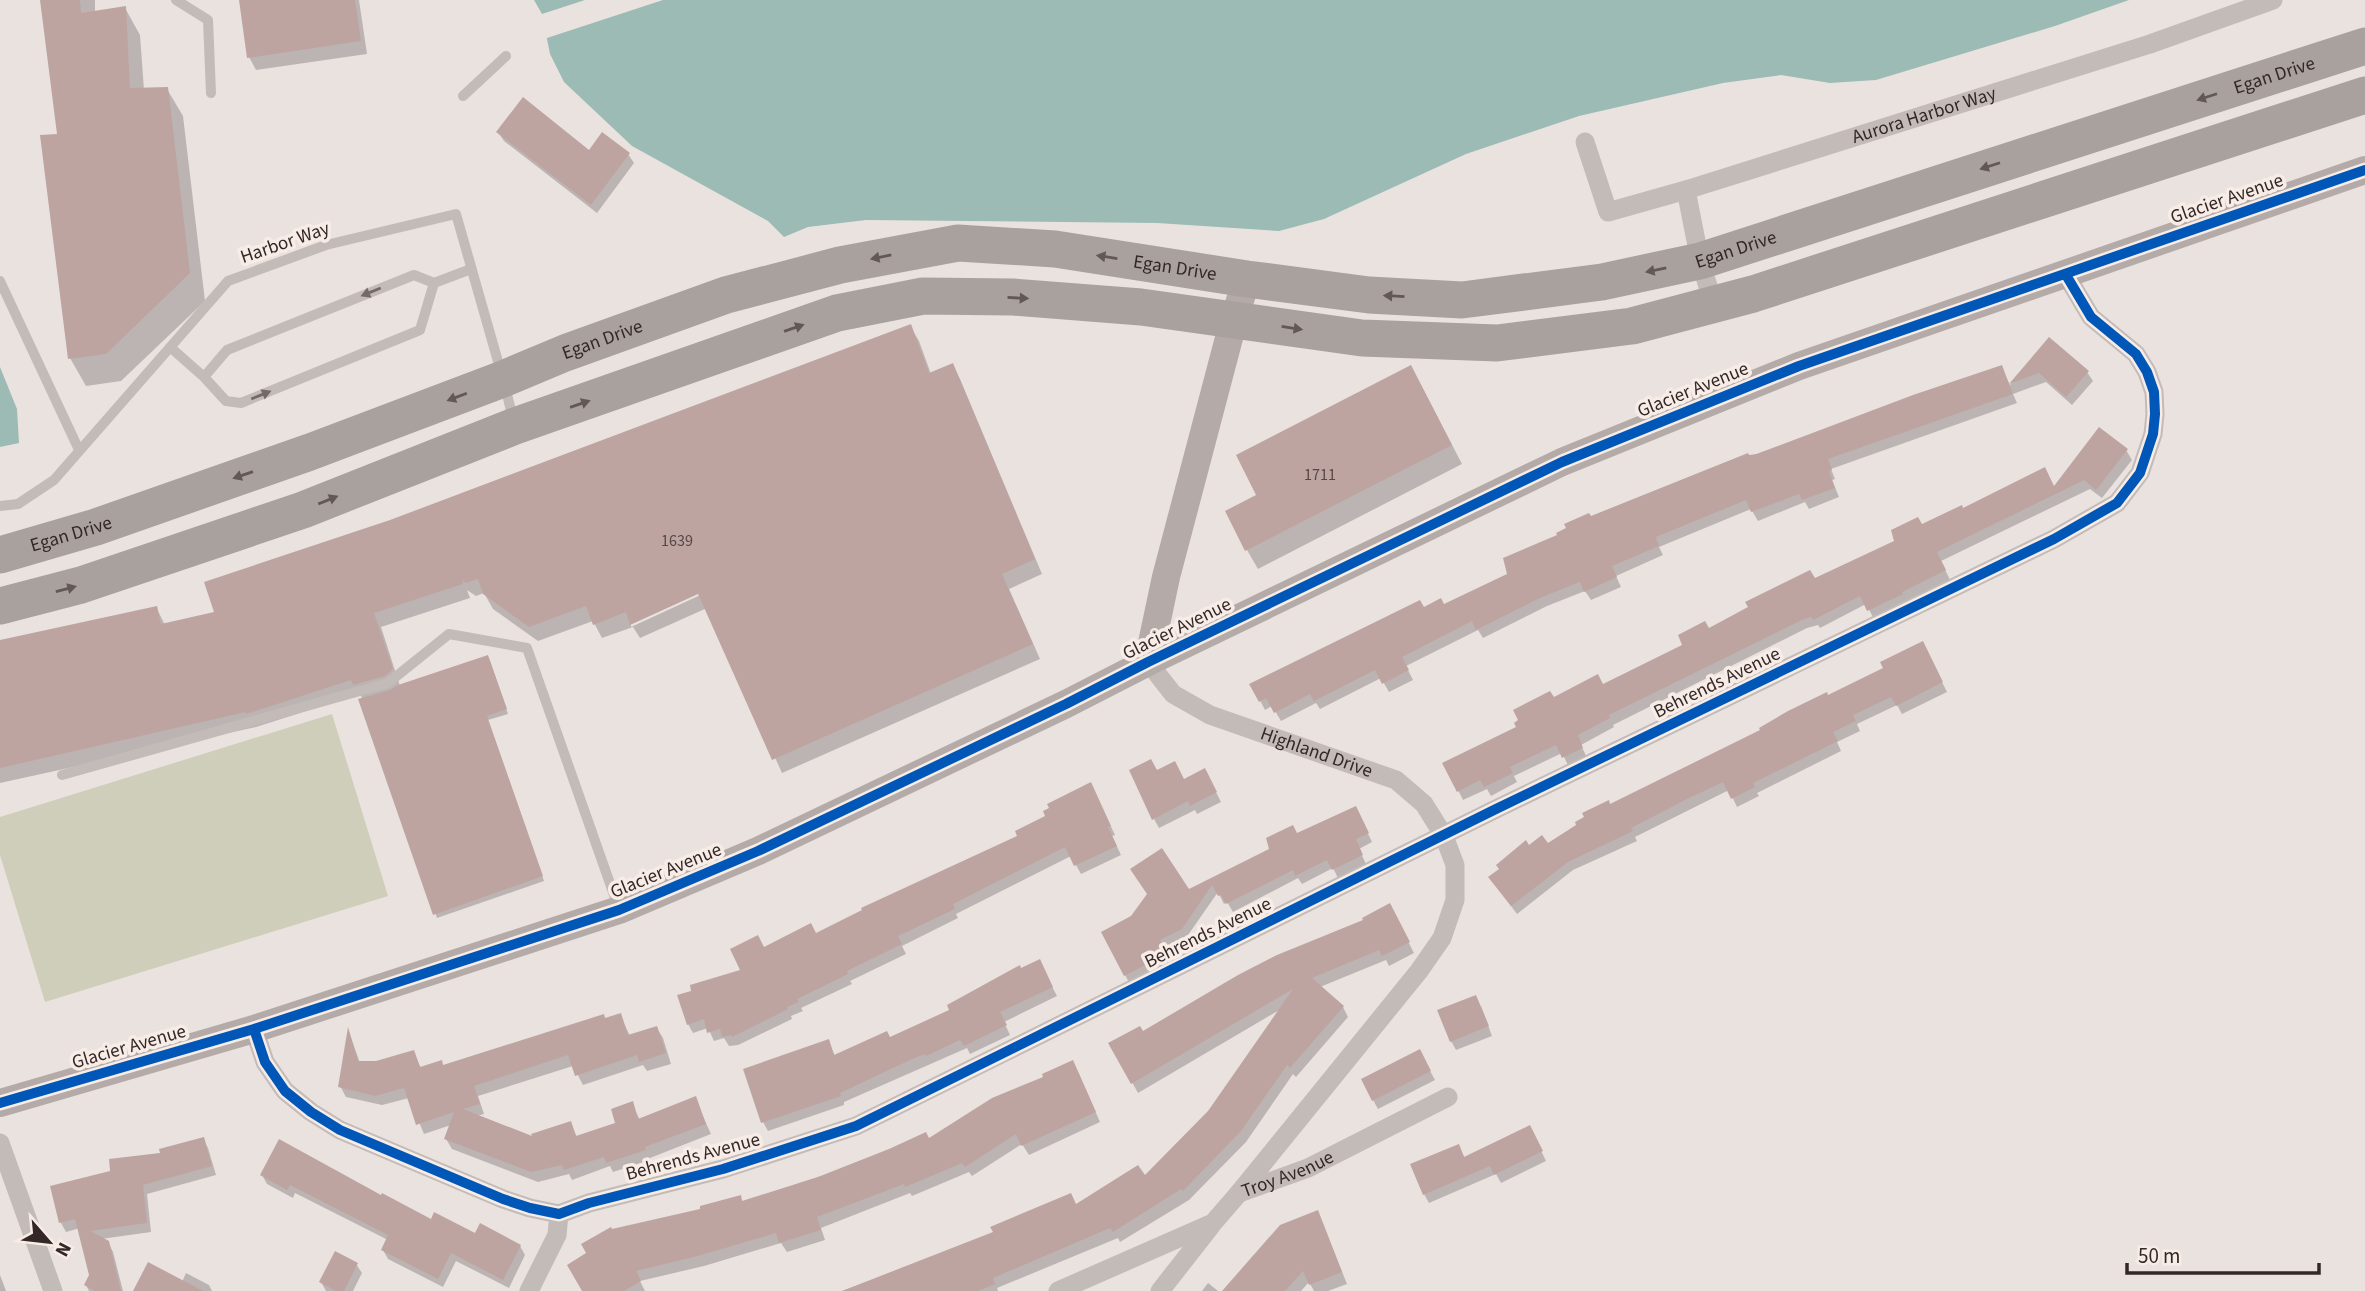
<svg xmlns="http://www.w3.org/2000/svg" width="2365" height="1291" font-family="'Source Sans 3',sans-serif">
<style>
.park{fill:#cfceba}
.water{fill:#9cbbb4}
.pier{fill:#eae2df}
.shadow{fill:#0003;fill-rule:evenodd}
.building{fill:#bda4a1}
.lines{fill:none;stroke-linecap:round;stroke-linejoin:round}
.lane{stroke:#c3bbb8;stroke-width:10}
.street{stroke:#c3bbb8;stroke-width:19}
.secondary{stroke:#b4aba9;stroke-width:28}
.highway{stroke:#a9a19e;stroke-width:37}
.cycleway-casing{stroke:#f7ece6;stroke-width:15}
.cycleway{stroke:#0057b8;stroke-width:10}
.oneway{fill:#625857}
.oneway2{fill:#746a68}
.labels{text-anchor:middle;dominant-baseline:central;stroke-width:7;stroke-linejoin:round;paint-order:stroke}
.number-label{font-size:16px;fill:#564746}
.street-label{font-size:19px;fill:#332827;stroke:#f7ece6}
</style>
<rect width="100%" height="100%" fill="#eae2df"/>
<path class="park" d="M332 714 388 896 45 1002 0 855V817Z"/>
<path class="water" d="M534 0H2129L2055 26 1876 80 1830 83 1781 75 1723 83 1579 116 1466 154 1324 219 1279 231 1157 223 866 220 808 227 784 237 768 221 632 146 564 82 550 54 542 14Z
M0 367 17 409 19 443 0 447Z"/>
<path class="pier" d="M585 0H663L547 38 544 41 536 11 542 14Z"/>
<path class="shadow" d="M42 0H95V13L125 8 140 35 144 90 167 89 183 116 205 301 121 381 86 386 70 358 59 136Z
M240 0H359L367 54 256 70 249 57Z
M498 132 589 152 628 154 634 163 597 213 504 141Z
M910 326 919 341 931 374 952 365 960 379 1042 574 1009 589 1040 659 782 773 707 608 640 638 633 627 602 638 593 621 538 641 493 609 484 593 476 596 467 590 470 598 381 627 400 686 490 661 508 714 488 720 544 881 437 918 360 700H363L360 694 256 727 0 783V642L156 607 165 625 216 613 390 522ZM706 589 707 592 631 627V623Z
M2049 339 2087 372 2093 381 2072 405 2046 382 2013 394 2017 403 1831 469 1835 479 1832 480 1839 497 1809 509 1805 502 1758 521 1751 509 1659 547 1663 555 1616 576 1621 587 1591 600 1585 591 1547 606 1483 638 1478 630 1406 666 1413 680 1389 692 1381 678 1320 709 1316 703 1281 721 1272 706 1265 710 1252 685 1423 609 1444 606 1509 575 1559 536 1590 518 1748 457 2001 367 2010 385Z
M1421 385 1462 464 1258 569 1247 550 1258 496Z
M2126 450 2132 460 2102 498 2090 489 1941 561 1950 580 1874 619 1866 604 1820 628 1818 625 1807 628 1613 725 1614 727 1581 745 1587 758 1569 767 1562 753 1514 776 1517 782 1491 796 1487 789 1463 800 1445 764 1518 727 1553 699 1603 686 1684 645 1708 630 1897 542 1921 526 1963 510 2055 488Z
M1927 652 1947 692 1902 714 1897 705 1857 724 1860 731 1837 742 1841 751 1757 793 1759 796 1737 807 1729 790 1635 837 1637 841 1573 870 1517 914 1490 878 1529 847 1548 845 1610 806 1828 697Z
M1157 772 1184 781 1210 780 1221 802 1197 814 1195 810 1159 828 1154 819Z
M1095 793 1115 835 1112 836 1121 855 1081 874 1071 856 956 914 958 918 902 946 906 954 850 981 852 984 801 1008 803 1011 791 1016 792 1019 738 1045 729 1046 724 1038 714 1041 708 1028 693 1033 688 1024 764 949 816 935 1020 836Z
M1360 817 1372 842 1359 849 1366 864 1338 878 1333 868 1302 884 1298 878 1233 912 1227 902 1224 904 1218 892 1186 938 1163 950 1170 963 1130 984 1125 975 1189 891 1297 835Z
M1395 916 1414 953 1389 966 1386 960 1320 987 1343 1007 1348 1017 1296 1077 1293 1074 1246 1142 1189 1200 1120 1242 1118 1238 997 1288 998 1291H842L1077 1206 1144 1178 1209 1112 1281 1009 1138 1093 1111 1044 1143 1033Z
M1021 970 1044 971 1057 996 1004 1022 1010 1035 970 1054 967 1048 844 1102V1105L768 1131 763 1122 828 1041 835 1056 890 1039 951 1011Z
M1481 1006 1492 1036 1456 1050 1451 1041Z
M620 1015 630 1036 657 1028 663 1038 671 1064 647 1071 643 1065 583 1085 573 1066 478 1096 484 1114 477 1116 535 1139 570 1123 577 1137 617 1124 632 1104 640 1120 695 1099 711 1134 650 1158V1160L613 1172 610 1166 572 1180 569 1174 538 1182 452 1149 446 1139 451 1125 424 1134 409 1098 382 1105 346 1097 340 1086 349 1032 360 1063H376L413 1052 421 1068 444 1067Z
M1424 1060 1435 1080 1378 1109 1373 1100Z
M1078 1072 1100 1122 1029 1155 1022 1144 972 1176 969 1172 912 1196 910 1193 821 1228 825 1240 787 1252 781 1243 704 1266 640 1281 645 1291H584L589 1254 611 1231 702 1210 740 1197 743 1202 929 1140Z
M1534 1136 1546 1161 1501 1183 1496 1174 1429 1203 1424 1194 1458 1146 1465 1158Z
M203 1139 208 1148 216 1175 147 1194 151 1232 101 1239 108 1242 113 1252 123 1291H89L86 1285 91 1275 80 1228 66 1232 61 1223 52 1187 112 1172Z
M262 1175 382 1198 431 1221 520 1246 525 1255 509 1288 456 1261 443 1287 388 1259 383 1250 388 1240 295 1193 293 1198 267 1184Z
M1323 1224 1347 1284 1328 1291H1314L1309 1282 1301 1291H1224Z
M356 1264 362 1273 353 1291H326L321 1282Z
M186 1273 209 1285 212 1291H135L182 1282Z
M0 1275 2 1280 6 1291H0Z
M1208 1283 1218 1291H1202Z"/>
<path class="building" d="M40 0H80L81 13 126 6 130 88 168 87 190 273 106 354 68 359 40 135 57 134Z
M239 0H355L361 41 247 58Z
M523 97 589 150 602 132 630 153 591 205 496 132Z
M911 324 929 373 953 363 1035 559 1002 574 1033 644 772 760 698 594 630 625 626 612 593 625 586 606 529 627 483 594 478 579 466 583 462 580 463 584 374 613 393 669 385 676 353 685 351 680 246 714V712L0 768V640L157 606 161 624 214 612 204 582 390 520Z
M2049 337 2089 371 2066 397 2039 373 2009 384 2013 394 1828 459 1832 470 1829 471 1835 488 1802 500 1799 494 1751 512 1746 500 1656 537 1659 546 1612 566 1617 577 1584 592 1580 582 1542 597 1476 630 1472 621 1402 657 1409 670 1382 684 1375 670 1314 701 1310 694 1274 713 1266 698 1259 702 1249 684 1420 600 1424 607 1441 598 1444 604 1507 574 1503 558 1557 535 1556 533 1566 528 1564 524 1589 513 1591 516 1748 453 1749 455 1757 454 1913 395 2002 365 2009 384Z
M1411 365 1452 445 1245 551 1225 511 1256 495 1236 455Z
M2099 427 2128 449 2096 490 2084 480 1937 552 1946 570 1902 592 1903 594 1867 611 1860 596 1813 620 1811 617 1802 620 1609 715 1610 718 1578 735 1583 748 1562 758 1556 745 1510 767 1513 773 1484 787 1480 780 1457 792 1442 763 1516 727 1514 723 1518 720 1513 710 1550 691 1554 697 1598 674 1603 684 1682 645 1678 635 1705 621 1709 628 1748 607 1745 602 1810 570 1815 578 1894 541 1891 530 1918 517 1922 524 1962 505 1963 508 2045 467 2054 486Z
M1923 641 1943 682 1896 706 1891 697 1853 715 1856 721 1833 732 1838 741 1753 783 1755 787 1731 799 1723 782 1687 799 1631 828 1633 831 1568 862 1511 906 1488 877 1499 869 1496 865 1526 840 1529 845 1542 835 1548 843 1576 825 1575 822 1584 817 1582 813 1609 800 1610 804 1760 730 1759 728 1788 711 1827 692 1828 695 1883 668 1880 662Z
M488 655 507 709 487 716 543 876 433 915 358 699 390 690 398 685Z
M1151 759 1157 770 1175 761 1184 779 1205 768 1217 792 1190 806 1188 801 1152 820 1129 770Z
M1091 782 1111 826 1108 827 1117 846 1074 866 1065 847 953 904 955 909 898 936 902 944 847 971 848 974 797 999 799 1002 787 1007 788 1009 732 1037 731 1035 722 1037 720 1029 707 1033 704 1019 687 1025 677 995 691 991 690 985 740 970 730 949 758 935 764 947 811 923 816 933 862 910 861 908 1017 836 1015 831 1045 816 1043 811 1049 808 1047 804Z
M1356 806 1369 833 1356 839 1363 855 1332 870 1327 860 1295 876 1293 870 1226 904 1221 895 1218 896 1212 885 1182 929 1160 940 1167 954 1124 976 1101 932 1131 916 1147 894 1130 869 1162 848 1189 889 1269 849 1266 838 1293 825 1297 833Z
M1390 903 1410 942 1382 956 1379 950 1312 978 1344 1006 1290 1068 1287 1065 1241 1131 1183 1191 1181 1189 1113 1232 1110 1228 993 1278 995 1284 978 1291H842L993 1232 990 1227 1071 1193 1076 1204 1138 1165 1145 1175 1208 1111 1293 989 1131 1084 1108 1043 1140 1026 1143 1031 1238 975 1277 955 1363 920 1362 918Z
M1040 959 1053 987 1000 1012 1007 1025 964 1046 960 1040 926 1056 925 1054 910 1060 840 1093 841 1096 761 1123 743 1069 829 1039 834 1055 887 1031 890 1037 949 1010 947 1005 1020 965 1021 968Z
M1476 995 1489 1026 1450 1042 1437 1010Z
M621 1013 628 1035 657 1026 666 1053 639 1062 637 1055 575 1076 568 1055 474 1086 480 1104 463 1109 532 1136 531 1134 571 1121 576 1136 615 1123 611 1109 633 1101 638 1119 696 1096 706 1124 645 1147 646 1150 606 1163 604 1157 564 1170 562 1165 531 1172 444 1139 454 1112 416 1125 404 1088 375 1096 338 1087 348 1027 358 1061H376L414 1050 420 1067 442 1060 443 1065 604 1014 605 1018Z
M1420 1049 1431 1071 1372 1101 1361 1079Z
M1073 1060 1096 1112 1021 1146 1016 1134 965 1167 962 1163 905 1187 904 1184 817 1217 821 1230 779 1243 776 1233 698 1256 636 1271 641 1281 624 1291H582L567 1265 586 1253 581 1244 611 1227 612 1229 700 1209V1206L741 1195 742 1201 818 1177 889 1149 926 1132 929 1138 992 1098 1043 1077 1042 1074Z
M1530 1125 1543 1151 1494 1175 1490 1166 1423 1195 1410 1164 1459 1144 1464 1157Z
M204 1137 212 1166 143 1185 147 1223 90 1231 109 1241 121 1291H95L84 1285 89 1275 75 1219 59 1223 50 1186 110 1171 109 1159 160 1153 159 1149Z
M279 1139 381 1195 382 1193 431 1219 434 1212 475 1233 480 1223 521 1245 503 1280 451 1253 438 1279 381 1250 388 1235 290 1185 287 1190 260 1175Z
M1318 1210 1342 1272 1309 1285 1303 1271 1285 1291H1222L1280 1225Z
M335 1251 358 1263 344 1291H336L319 1282Z
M148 1262 203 1291H133Z"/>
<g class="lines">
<path class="lane" d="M176 0 208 20 211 93
M463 96 506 56
M0 281 79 450
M170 347 204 377 226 401 241 403 420 330 434 283
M204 377 227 350 414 275 434 283 471 269
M505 386 513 419
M0 506 18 504 54 480 228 281 326 245 456 214 501 372
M62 775 388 683 449 634 527 648 619 909"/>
<g class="street">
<path d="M1585 142 1608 212 1686 190"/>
<path id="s1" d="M1714 305 1700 261 1686 190 2150 44 2273 0"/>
<path id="s2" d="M1148 662 1173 694 1210 715 1396 780 1424 804 1444 836 1455 865V900L1442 938 1419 971 1239 1193"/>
<path d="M254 1029 265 1062 285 1091 311 1112 340 1130 503 1199 530 1208 559 1214 589 1203 723 1169 856 1126 1496 809 2054 539 2117 503 2140 473 2153 434 2155 414 2154 392 2147 372 2136 354 2091 317 2066 275"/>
<path d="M0 1143 53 1291"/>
<path d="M529 1291 557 1235 559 1214"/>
<path id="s3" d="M1058 1291 1213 1223 1239 1193 1308 1168 1448 1097"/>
<path d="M1160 1291 1211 1226"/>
</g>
<path class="secondary" d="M1148 662 1166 577 1234 319 1247 279
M0 1103 254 1029 619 910 758 851 1066 704 1148 662 1562 462 1799 366 2365 170"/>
<g class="highway">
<path id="s4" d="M0 555 96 527 310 452 503 379 565 353 726 295 840 265 958 243 1055 249 1247 279 1369 295 1462 300 1602 282 1700 261 2365 46"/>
<path d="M0 606 81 585 303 510 515 426 837 313 923 296 1013 297 1141 307 1362 338 1497 343 1632 326 1753 294 2365 95"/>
</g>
<g class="cycleway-casing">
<path id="cycleway" d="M254 1029 265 1062 285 1091 311 1112 340 1130 503 1199 530 1208 559 1214 589 1203 723 1169 856 1126 1496 809 2054 539 2117 503 2140 473 2153 434 2155 414 2154 392 2147 372 2136 354 2091 317 2066 275
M0 1103 254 1029 619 910 758 851 1066 704 1148 662 1562 462 1799 366 2365 170"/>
</g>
<use href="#cycleway" class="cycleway"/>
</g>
<defs><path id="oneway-solid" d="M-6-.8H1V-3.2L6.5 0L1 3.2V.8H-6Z" transform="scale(1.75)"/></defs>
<g class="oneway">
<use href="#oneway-solid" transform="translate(2207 97) rotate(162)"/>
<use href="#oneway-solid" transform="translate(1990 166) rotate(162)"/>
<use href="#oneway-solid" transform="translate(881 257) rotate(169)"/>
<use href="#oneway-solid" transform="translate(1107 257) rotate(-171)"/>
<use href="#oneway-solid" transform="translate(1656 270) rotate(168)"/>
<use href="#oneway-solid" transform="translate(1394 296) rotate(-177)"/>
<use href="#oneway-solid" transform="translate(1018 298) rotate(3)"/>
<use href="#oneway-solid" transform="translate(794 328) rotate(-19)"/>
<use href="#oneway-solid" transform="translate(1292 328) rotate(9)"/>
<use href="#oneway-solid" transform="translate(457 397) rotate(159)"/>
<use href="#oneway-solid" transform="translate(580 404) rotate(-19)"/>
<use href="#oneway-solid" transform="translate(243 475) rotate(161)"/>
<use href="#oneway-solid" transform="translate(328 500) rotate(-22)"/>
<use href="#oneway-solid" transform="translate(66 589) rotate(-15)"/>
</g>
<g class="oneway2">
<use href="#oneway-solid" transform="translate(371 292) rotate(158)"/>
<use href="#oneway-solid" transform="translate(261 395) rotate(-22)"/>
</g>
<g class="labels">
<g class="number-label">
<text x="1320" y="475">1711</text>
<text x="677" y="541">1639</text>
</g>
<g class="street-label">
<text stroke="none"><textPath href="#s4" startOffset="2362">Egan Drive</textPath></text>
<text stroke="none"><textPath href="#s1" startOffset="368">Aurora Harbor Way</textPath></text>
<text transform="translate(2227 199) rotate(-19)">Glacier Avenue</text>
<text transform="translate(285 243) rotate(-19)">Harbor Way</text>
<text stroke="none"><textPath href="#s4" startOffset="1796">Egan Drive</textPath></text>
<text stroke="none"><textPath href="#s4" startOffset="1228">Egan Drive</textPath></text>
<text stroke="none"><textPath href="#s4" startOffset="640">Egan Drive</textPath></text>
<text transform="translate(1693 390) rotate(-22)">Glacier Avenue</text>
<text stroke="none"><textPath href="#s4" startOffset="74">Egan Drive</textPath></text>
<text transform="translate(1177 629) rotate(-26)">Glacier Avenue</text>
<text transform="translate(1717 683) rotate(-26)">Behrends Avenue</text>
<text stroke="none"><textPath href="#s2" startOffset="196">Highland Drive</textPath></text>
<text transform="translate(666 871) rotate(-22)">Glacier Avenue</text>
<text transform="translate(1208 933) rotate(-26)">Behrends Avenue</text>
<text transform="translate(129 1047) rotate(-16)">Glacier Avenue</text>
<text transform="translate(693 1157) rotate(-15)">Behrends Avenue</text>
<text stroke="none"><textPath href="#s3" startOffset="261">Troy Avenue</textPath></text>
</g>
</g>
<g transform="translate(49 1242) rotate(118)" stroke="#f7ece6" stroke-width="5" paint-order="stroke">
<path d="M0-5L12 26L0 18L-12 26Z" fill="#332827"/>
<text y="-10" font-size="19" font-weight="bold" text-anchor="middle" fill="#332827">N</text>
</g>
<path d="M2127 1263v10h192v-10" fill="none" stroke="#332827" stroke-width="3.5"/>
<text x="2138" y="1263" font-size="21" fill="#332827" stroke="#f7ece6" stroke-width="5" paint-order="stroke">50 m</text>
</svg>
